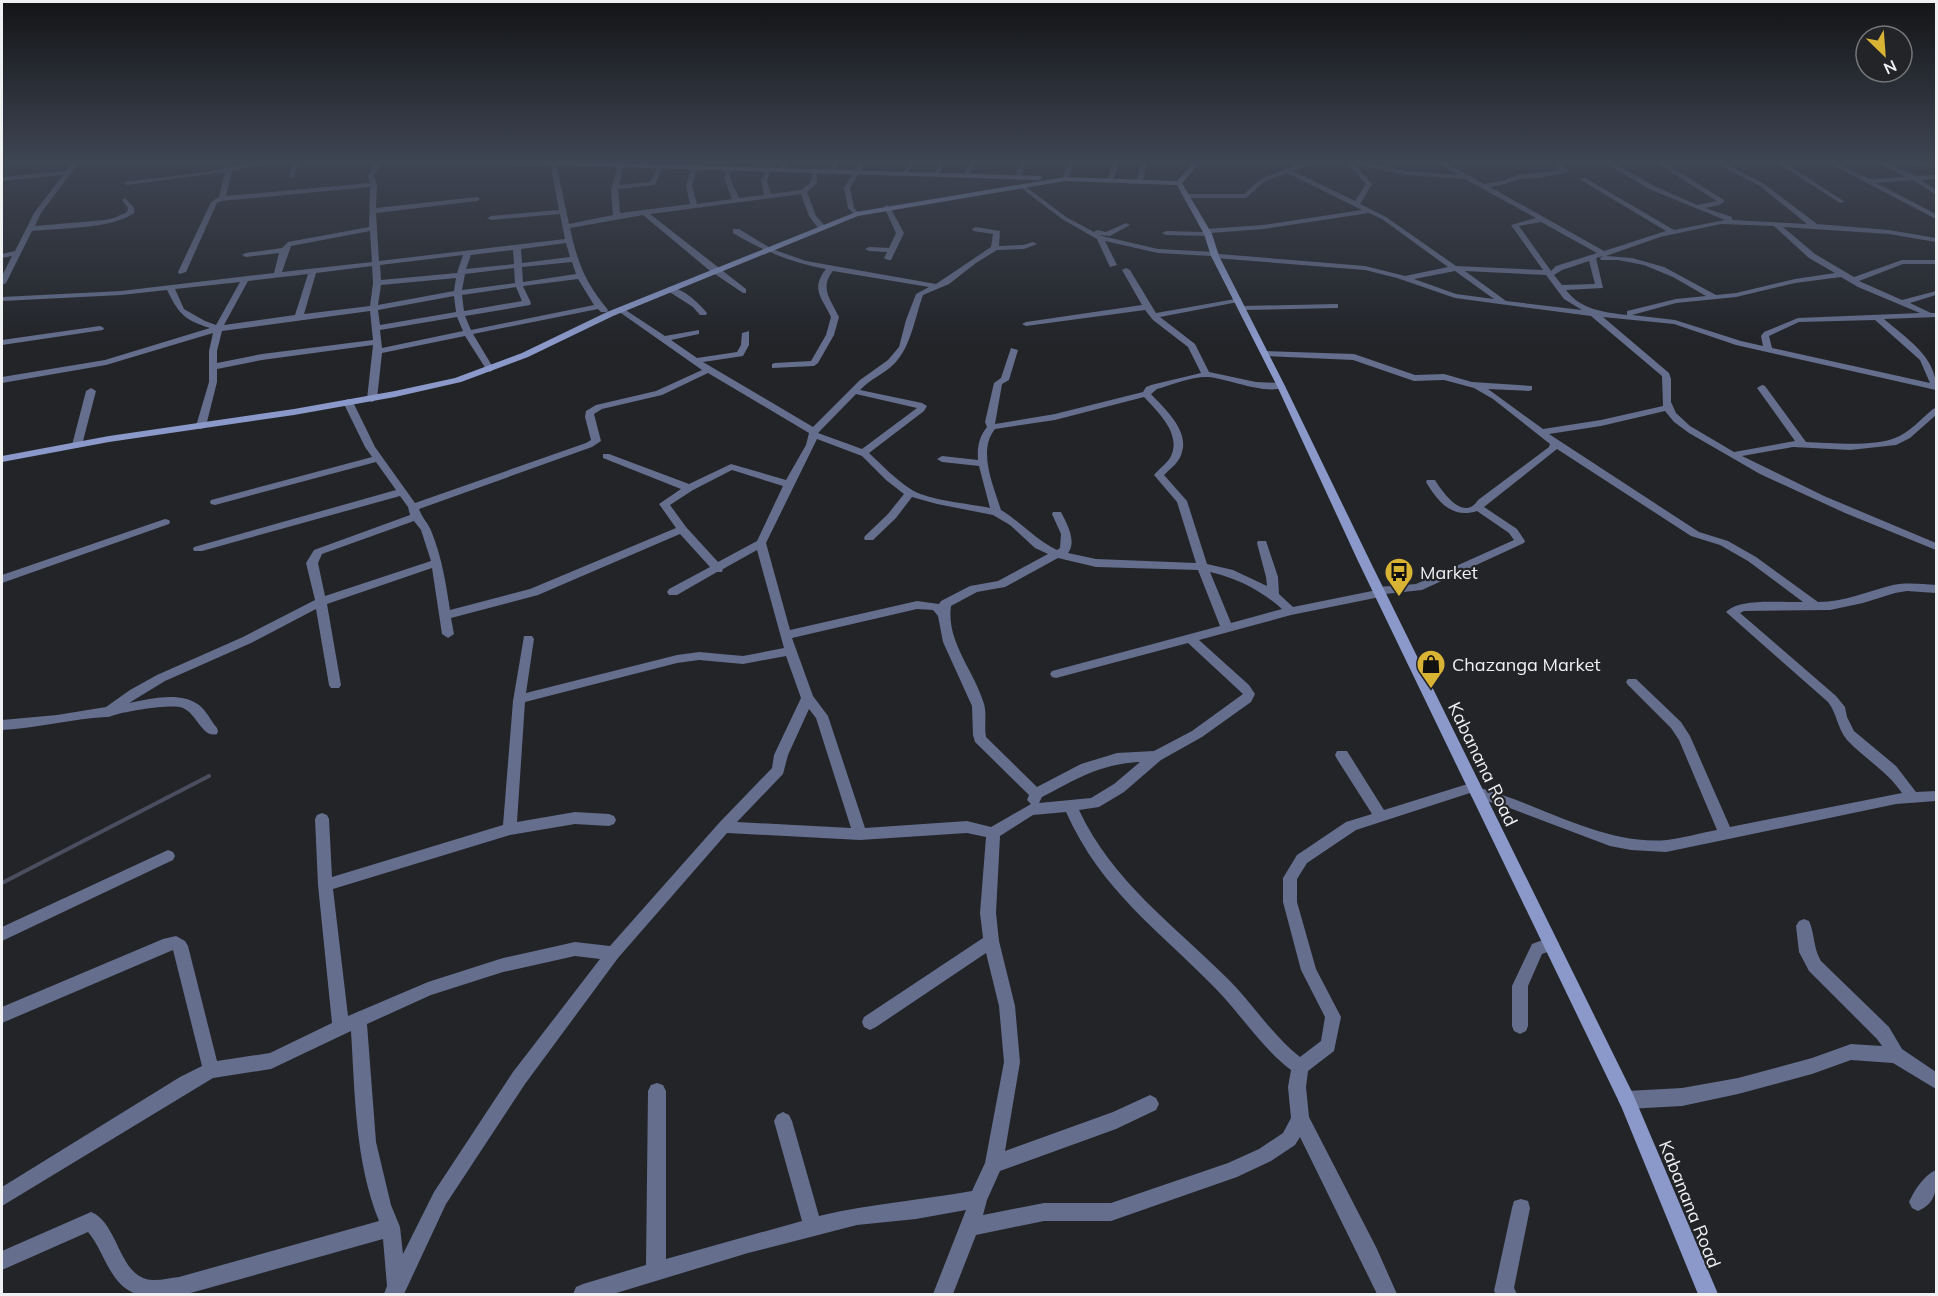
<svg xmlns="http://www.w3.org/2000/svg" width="1938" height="1296" font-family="Mulish,sans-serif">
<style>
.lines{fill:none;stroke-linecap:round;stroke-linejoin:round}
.stream{stroke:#4b4e5f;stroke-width:4}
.street{fill:#656e8d;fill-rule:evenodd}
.secondary{fill:#8a99c9;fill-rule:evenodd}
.labels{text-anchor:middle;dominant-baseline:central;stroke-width:4.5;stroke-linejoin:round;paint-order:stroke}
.poi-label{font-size:18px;fill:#eff0f2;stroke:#222428;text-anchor:start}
.street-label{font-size:18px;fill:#eff0f2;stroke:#222428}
</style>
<rect width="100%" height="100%" fill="#222428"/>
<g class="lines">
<path class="stream" d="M2 883 209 776"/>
<path class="street" d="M73 162H79L41 213 35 226 105 220 114 218 127 212 128 208 122 200 125 198 134 208V213C112 229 60 228 32 231L6 283 2 285V276L12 256 2 258V254L15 251 34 213 63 175 2 181V177L66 171Z
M257 162H269L232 171 226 196 370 183 368 175 377 162H383L374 175 377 185 376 208 477 197 480 199 477 201 376 213 379 261 565 239 560 214 491 220 487 218 491 216 559 210 550 162 556 163 569 224 613 215 611 190 618 165 621 163 624 165 619 185 650 182 658 165 663 166 655 185 618 189 620 213 690 204 686 186 691 167 694 165 697 167 692 186 697 204 732 199 724 178 728 167 733 168 730 178 739 198 764 195 761 181 766 168 771 169 767 181 771 194 801 190 811 182 813 170H817V183L807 192 816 216 825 226 818 228 809 216 801 194 650 214 746 289V293H743L709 270 643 215 570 228C578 264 585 282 608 310L607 312H601L598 309 473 334 494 369 490 372 486 369 465 336 382 353 377 399 372 402 367 399 373 345 262 360 217 369V382L206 426 201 429 198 428 196 426 209 382V351L213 333 106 365 2 383V377L105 360 210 328C184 320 179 314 167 290L121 295 2 301V297L121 291 274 273 279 253 246 257 242 255 246 253 282 248 288 242 369 227 370 187 221 201 217 203 186 272 179 274 178 272 211 202 219 197 225 172 127 185 124 183 125 182 207 172ZM370 231 372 262 282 272 291 246ZM566 243 570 257 522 263 521 249ZM513 250 514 264 466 269 471 255ZM463 255 457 273 381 280 380 265ZM572 262 576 274 523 282 522 267ZM372 266 373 283 370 306 304 314 316 273ZM514 268 515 283 462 290 465 274ZM308 274 295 315 224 325 248 281ZM456 278 454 291 378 305 381 285ZM578 279 594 305 471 330 465 316 530 305 531 303 523 286ZM240 282 216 325 205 321 184 309 175 289ZM516 287 522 301 464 311 462 295ZM454 296 456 312 380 325 378 310ZM370 311 373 340 262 354 217 363V351L222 331ZM457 317 463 331 382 348 380 330Z
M294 162H300L293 177H289Z
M782 162H788L784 170 782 171 779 169Z
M833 162H839L835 172 832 174 829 172Z
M860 162H866L850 188 854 208 860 214 856 216 848 208 844 188Z
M909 162H915L906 175H902Z
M939 162H945L938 177H934Z
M971 162H977L966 178H962L961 177Z
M1020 162H1026L1020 178 1017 180 1014 178Z
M1068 162H1074L1068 179 1065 181 1062 179Z
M1113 162H1119L1114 179 1111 181 1108 179Z
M1141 162H1147L1143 181 1140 183 1137 181Z
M1305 162H1314L1293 171 1355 201 1366 184 1346 162H1361L1406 171 1458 175 1437 162H1445L1484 184 1502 181 1518 175 1561 170 1554 162H1561L1568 170V172L1539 178 1519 179 1505 184 1490 187 1604 251 1666 231 1581 180V178H1585L1674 230 1725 220 1649 189 1604 162H1612L1654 186 1697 205 1717 201 1655 162H1663L1724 200V202L1719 205 1705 208 1732 217V220L1807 224 1760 186 1714 162H1722L1764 184 1817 224 1889 230 1936 238V242L1889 234 1783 227 1815 254 1854 277 1902 260H1936V264H1903L1859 281 1902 300 1936 291V295L1910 303 1931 313H1936V317L1884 319C1906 338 1938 358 1936 390L1736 345 1674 324 1603 317 1669 373 1671 379V402L1676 413 1690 426 1734 452 1795 441 1757 388 1762 385 1765 386 1806 442C1829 443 1874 447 1895 438 1909 433 1921 419 1933 409L1936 408V415L1910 438 1896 445 1850 450 1793 447 1742 456 1824 496 1936 543V550L1845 513 1760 474 1689 433 1674 422 1665 411 1601 426 1549 434 1699 532 1728 541 1756 557 1818 602C1845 602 1868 591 1893 585 1908 582 1922 584 1936 585V593L1907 591 1895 593 1863 603 1830 610 1744 611 1740 613 1836 696 1845 707 1847 717 1854 731 1896 766 1916 792 1936 791V801L1896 804 1666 852 1631 850 1610 846 1507 807 1472 797 1470 793 1356 830 1307 863 1297 879V902L1316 969 1341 1017 1334 1051 1308 1071 1306 1087 1309 1117 1376 1247 1397 1294H1377L1300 1137 1295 1145 1271 1161 1237 1177 1111 1221H1044L976 1235 953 1294H933L966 1210 916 1219 857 1225 748 1253 613 1294H573L576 1287 583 1284 646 1265 648 1091 651 1085 657 1083 663 1085 666 1091V1259L802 1221 774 1121 777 1115 783 1112 789 1115 792 1121 819 1216C869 1204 921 1200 972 1191L985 1163 1004 1062 999 1006 986 953 876 1027 870 1030 864 1027 862 1022 864 1017 983 938 980 913 986 837 967 833 860 840 727 833 618 958 525 1084 446 1204 404 1294H384L387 1286 383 1239 187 1294H136C109 1284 105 1252 88 1232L2 1270V1251L91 1212C117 1222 119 1272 146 1279 156 1282 169 1278 179 1277L379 1221C355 1161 355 1095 351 1031L271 1069 213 1078 2 1206V1187L180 1077 202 1066 173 950 2 1023V1007L163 939 176 936 185 941 188 946 217 1061 270 1053 332 1023 318 885 315 819 317 815 322 813 327 815 329 819 332 877 503 825 513 701 524 636H532L534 639 526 693 677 655 699 652 743 656 784 648 757 550 723 569 722 572H717L677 595H669L667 592 669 589 710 567 680 534 538 595 451 618 454 634 448 638 442 634 432 568 327 604 341 685 339 688H331L329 685 316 609 251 643 165 681 129 703C151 699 180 691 199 705 206 710 211 721 217 728L218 731 217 734C201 739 196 709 179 707 165 705 128 711 115 715 110 716 111 717 106 717 72 719 37 728 2 730V720L57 715 106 707 130 690 157 675 243 637 315 600 306 563 314 550 410 515 408 507 400 496 202 551H194L193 549 194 547 396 490 376 462 215 505 211 504 210 502 211 500 372 457 365 447 343 402 348 399 353 402 375 447 415 503 586 443 591 440 585 417 586 411 596 405 656 391 702 370 618 311 617 309 621 307 665 336 699 330V334L671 340 697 358 737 352 741 345 742 333 749 331V345L743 356 703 362 813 427 860 380 888 360 899 347 906 320 916 294 929 287 833 271C819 288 831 300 839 317L834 335 818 363 814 366 772 368V364L775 363 811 361 826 335 831 317C822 298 810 289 826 269 792 263 763 251 733 233V229H739L772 249 806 261 936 284 991 247 993 234 973 231 972 229 976 227 1000 231 999 246 1023 245 1033 242 1037 244 1024 249 997 250 976 263 949 284 923 295C915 317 911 347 894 364 884 374 870 379 860 390L922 403 927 406 924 411 869 453C883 466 896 480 912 490 931 501 967 503 990 508L979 466 942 462 937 459 942 456 978 460C977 447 979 437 987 427L985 422 994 383 1001 378 1011 348 1018 350 1009 380 1002 384 995 424 1055 414 1143 392 1146 387 1151 385 1201 373 1188 347 1153 320 1145 310 1026 326 1022 324 1026 322 1142 305 1122 270 1126 268 1130 270 1156 313 1241 298V302H1238L1160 317 1195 344 1209 372 1256 382 1281 383 1285 386C1270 397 1226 378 1208 377 1194 376 1171 385 1157 389L1151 394C1164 408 1189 430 1182 452 1180 462 1171 468 1164 475L1187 501 1207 564 1233 570 1267 586 1266 577 1257 543 1258 541H1266L1278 577 1279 594 1293 607 1372 591 1378 587 1416 584 1514 540 1509 533 1477 511C1452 519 1438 502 1426 482L1427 480H1435C1443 493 1464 522 1478 500L1549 447 1550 444 1493 399 1474 388 1444 380 1414 381 1353 360 1265 356 1262 355V351L1354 354 1415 375 1444 374 1472 382 1532 386V390L1529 391 1488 389 1543 429 1601 420 1663 406 1662 376 1591 316 1455 298 1397 278 1365 270 1215 258 1211 256 1158 253 1105 241 1117 265 1110 267 1097 239 1062 219 1020 187 1025 186 1066 217 1094 232 1097 230 1106 232 1126 223 1130 225 1110 236 1099 235 1102 236 1158 249 1215 252 1219 254 1365 266 1405 276 1448 267 1382 219 1369 213 1263 229 1211 233V236H1208L1166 235 1162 233 1166 231 1203 232 1206 229 1263 225 1362 210 1287 173 1265 181 1246 198H1187L1184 196 1187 194H1244L1261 179ZM1355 164 1406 175 1465 179 1536 218 1511 225 1543 270 1456 266 1386 217 1360 204 1372 184ZM1541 222 1597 253 1556 266 1551 271 1519 226ZM1721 224 1774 226 1809 258 1835 273 1795 279 1736 293 1716 295 1664 267 1632 258 1606 256 1660 237ZM1603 256 1600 258 1601 260H1618L1644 265 1673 277 1706 296 1676 299 1627 311V315C1604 312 1581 310 1566 290L1603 288 1596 258ZM1589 261 1595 284 1562 285 1554 275 1562 270ZM1455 271 1494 299 1456 294 1414 279ZM1465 271 1546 275 1564 299 1582 310 1506 301ZM1841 277 1858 287 1920 313 1798 318 1764 332 1761 336 1763 346 1741 341 1675 320 1632 315 1676 303 1736 297 1795 283ZM1875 320 1920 360 1930 383 1772 348 1769 336 1799 322ZM708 373 809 433 806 445 786 480 731 464 689 484 609 454H603V458L681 489 659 504 676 528 530 589 450 610C446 584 442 558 432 533 429 524 422 518 419 509L592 447 601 441 594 414 602 409 662 395ZM856 394 917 408 862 449 818 433ZM1144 397C1158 412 1183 435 1170 458 1166 464 1159 469 1154 475L1177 502 1196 563 1096 559 1068 553C1077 541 1067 524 1061 512H1053L1052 514 1061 534 1060 548 1057 550C1036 540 1021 522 1001 510 994 487 977 451 995 429L1055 420ZM817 439 862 456 886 480 904 494 888 514 865 536 864 538 865 540H873L896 518 912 497 937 504 993 515 1010 525 1035 548 1048 554 998 581 970 586 941 601 939 604 917 601 790 630 766 543ZM1557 449 1691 536 1720 545 1748 561 1803 602C1783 603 1740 597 1726 612L1828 702C1837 713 1837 728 1847 740 1865 759 1887 771 1902 793L1730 827 1690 736 1681 722 1636 679H1628L1626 682 1628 685 1671 728 1679 740 1717 830C1700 833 1683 838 1667 840 1604 846 1540 804 1480 788L1479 783 1474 782 1384 810 1347 751H1337L1335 755 1337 759 1372 814 1346 822 1297 855 1283 878V902L1301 970 1325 1017 1321 1041 1300 1057C1272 1035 1253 1004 1228 979 1174 925 1112 881 1079 810L1099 807 1124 792 1161 760 1202 737 1251 702 1255 694 1249 685 1199 640 1291 615 1380 597 1385 594 1422 590 1524 543 1525 541 1517 529 1484 507ZM732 470 783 486 757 541 718 562 686 527 670 505 693 490ZM414 521 421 530 431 561 325 596 318 563 322 554ZM1058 558 1096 567 1198 570 1220 626 1052 671 1050 674 1052 677 1056 678 1188 643 1243 694 1192 731 1154 751 1117 753 1081 764 1037 787 986 737C984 726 987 714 984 704 974 670 946 642 951 606L977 592 1005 587ZM1210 572C1239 579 1260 590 1282 609L1231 623ZM917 609 933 610 938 616 943 642 972 706 973 735 975 742 1029 795 1027 800 1031 804 991 827 967 821 865 828 828 716 813 696 792 638ZM786 656 801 698 774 755 772 768 719 823 610 946 575 942 503 958 428 982 348 1016 333 889 510 835 575 824 609 826 614 824 616 820 614 816 609 814 575 812 517 822 525 702 677 663 699 660 743 664ZM809 709 816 718 851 828 737 822 783 774 788 755ZM1140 762 1114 784 1091 798 1039 803 1042 797C1077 779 1099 764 1140 762ZM1066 812C1102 892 1158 929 1216 989 1242 1016 1262 1048 1291 1070L1288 1087 1291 1118 1283 1133 1259 1149 1228 1163 1111 1203H1044L983 1215 987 1200 1000 1171 1116 1129 1156 1110 1159 1104 1156 1098 1150 1095 1113 1112 1005 1151 1020 1062 1015 1006 999 941 996 913 1000 836 1033 815ZM575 956 600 959 513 1072 434 1192 403 1254 400 1227 391 1205 376 1142 367 1024 431 995 503 972Z
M1776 162H1783L1845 202 1840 203Z
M1827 162H1835L1869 179 1906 177 1876 162H1884L1916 176 1936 175V179L1921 180 1936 190V195L1913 180 1876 183 1936 214V219Z
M1911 162 1936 164V168L1914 164Z
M887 205 890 207 904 233 891 260H888L884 258 887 252 869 251 865 249 869 247 889 248 896 233 884 207Z
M668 287C682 287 699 303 707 313L706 315H700L693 307 668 291Z
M1335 304H1338V308L1242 310 1238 308 1242 306Z
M100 326 104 328 103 330 2 345V340Z
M91 388 96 391 82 445 77 448 74 447 72 445 86 391Z
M165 519 169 520 170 522 169 524 2 583V575Z
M168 850 173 852 175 856 173 860 2 941V927Z
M1804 919 1809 921C1815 934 1813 948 1821 961L1889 1027 1902 1049 1936 1072V1089L1893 1063 1851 1060 1812 1074 1738 1094 1682 1106 1627 1109 1621 1106 1618 1100 1621 1094 1627 1091 1682 1088 1738 1078 1812 1058 1851 1044 1882 1046 1877 1039 1809 971 1799 952 1796 926 1799 921Z
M1551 937 1556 939 1559 944 1556 949 1542 954 1528 986V1026L1526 1031 1520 1034 1514 1031 1512 1026V986L1532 944Z
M1936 1170C1938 1187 1936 1204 1918 1211L1912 1208 1909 1202C1914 1191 1924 1175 1936 1170Z
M1521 1199 1528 1201 1530 1208 1514 1288 1517 1294H1496L1494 1291 1512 1208 1514 1201Z"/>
<path class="secondary" d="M511 162H578L1040 176 1043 178 1040 180 514 164Z
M1194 162H1201L1182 183 1212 234 1219 256 1285 386 1370 561 1633 1094 1718 1294H1698L1621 1106 1358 561 1277 386 1211 256 1204 234 1177 185 1065 181 858 216 613 316 528 357 461 382 395 397 294 415 109 442 2 462V456L109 436 294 409 395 391 455 378 522 353 607 312 856 212 1065 177 1177 181Z"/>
</g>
<linearGradient id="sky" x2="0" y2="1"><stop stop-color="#131416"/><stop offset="0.47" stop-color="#3e4553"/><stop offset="1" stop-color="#3e4553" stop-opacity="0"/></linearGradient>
<rect width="1938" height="343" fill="url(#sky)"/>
<defs>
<g id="bus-pin" transform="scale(1.5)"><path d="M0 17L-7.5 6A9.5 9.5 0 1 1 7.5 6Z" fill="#d9b334" stroke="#222428"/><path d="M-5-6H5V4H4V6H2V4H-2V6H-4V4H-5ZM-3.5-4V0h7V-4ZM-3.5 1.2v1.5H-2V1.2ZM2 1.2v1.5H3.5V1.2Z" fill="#111"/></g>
<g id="shop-pin" transform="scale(1.5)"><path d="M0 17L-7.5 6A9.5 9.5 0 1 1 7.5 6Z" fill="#d9b334" stroke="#222428"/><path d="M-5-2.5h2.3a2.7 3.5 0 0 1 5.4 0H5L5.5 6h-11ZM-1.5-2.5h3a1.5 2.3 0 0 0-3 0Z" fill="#111"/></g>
</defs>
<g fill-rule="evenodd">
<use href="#bus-pin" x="1399" y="572"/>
<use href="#shop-pin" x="1431" y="664"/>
</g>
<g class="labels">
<g class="poi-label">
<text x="1420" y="572">Market</text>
<text x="1452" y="664">Chazanga Market</text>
</g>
<g class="street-label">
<text transform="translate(1483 764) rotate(64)">Kabanana Road</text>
<text transform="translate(1690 1204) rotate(68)">Kabanana Road</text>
</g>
</g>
<rect width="1938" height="1296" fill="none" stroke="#eff0f2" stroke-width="6"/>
<g transform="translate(1884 54) rotate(155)"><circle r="28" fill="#222428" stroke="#747679" stroke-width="1.5"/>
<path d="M0-4.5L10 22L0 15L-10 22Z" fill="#d9b334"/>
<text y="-9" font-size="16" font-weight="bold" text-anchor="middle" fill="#eff0f2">N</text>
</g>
</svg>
